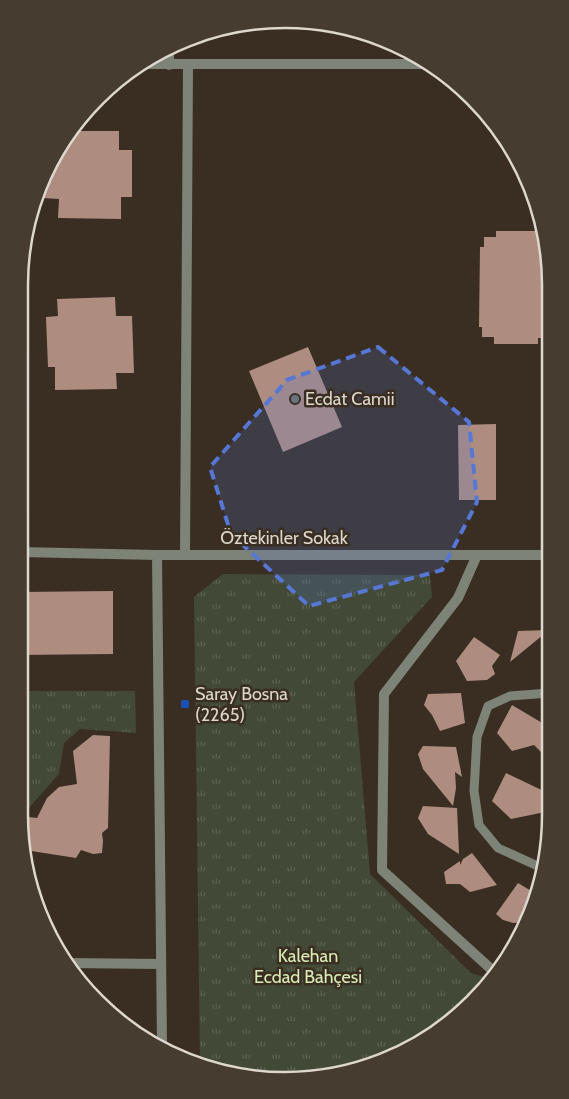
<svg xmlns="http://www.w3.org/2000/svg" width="569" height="1099" font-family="Cabin,sans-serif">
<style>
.grass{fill:url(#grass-tufts)}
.building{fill:#ae8d80}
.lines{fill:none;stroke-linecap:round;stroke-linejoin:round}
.service{stroke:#7d8377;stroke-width:9}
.minor{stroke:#7d8377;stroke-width:10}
.tertiary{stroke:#7d8377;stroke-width:10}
.marked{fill:#5777d5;fill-opacity:0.2;stroke:#5777d5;stroke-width:4;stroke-dasharray:10 6;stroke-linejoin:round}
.worship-dot{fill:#6b7280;stroke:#392e21;stroke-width:2}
.transit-dot{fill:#1a4fb4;stroke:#392e21;stroke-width:2}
.labels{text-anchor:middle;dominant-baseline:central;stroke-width:5;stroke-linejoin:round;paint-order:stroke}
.poi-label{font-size:18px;fill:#ddd7ce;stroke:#392e21;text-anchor:start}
.street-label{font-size:18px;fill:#ddd7ce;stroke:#392e21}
.park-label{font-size:18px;fill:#d8ecb6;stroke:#392e21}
.rim{fill:none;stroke:#ddd7ce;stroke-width:2.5}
</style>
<defs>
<pattern id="grass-tufts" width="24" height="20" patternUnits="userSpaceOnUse" patternTransform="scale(1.25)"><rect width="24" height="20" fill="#424936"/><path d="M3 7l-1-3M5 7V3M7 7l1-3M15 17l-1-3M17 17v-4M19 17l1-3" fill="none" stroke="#5d6252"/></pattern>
</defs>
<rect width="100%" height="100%" fill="#392e21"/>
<path class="grass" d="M19 283 24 373H19Z
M223 574 430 575 432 597 354 682 370 874 471 973 487 978 460 1014 386 1060 302 1080 216 1071 200 1064 194 597Z
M19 691H135L136 733 80 729 64 743 59 774 27 810 19 808Z"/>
<path class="building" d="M74 131H119V150H132V197H121V219L58 218 59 199 43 198V179L46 167Z
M496 231H540V238H545L548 250V338H538V344H494V337H482V327H479L480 247H484V237H496Z
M115 297 116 316H132L134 373H116L117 389 55 390V367H48L46 317 58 316 57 299Z
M308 347 342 427 283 452 249 371Z
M496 424V500H459L458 425Z
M113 591V654L19 655V592Z
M549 630 510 662 518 631Z
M474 637 500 655 492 666 495 674 487 680 467 681 456 661Z
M461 693 465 723 440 731 432 715 424 705 428 694Z
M512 705 549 727V760L534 745 512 751 497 733Z
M93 735 110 736 108 828 102 833 103 841 102 853 93 854 81 850 76 858 25 850 19 816 37 818 47 798 59 787 77 784 73 751Z
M423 746 456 747 462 777 455 772 456 788 453 806 423 769 418 754Z
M506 773 550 794V811L511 819 492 801Z
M423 806 457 808 459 854 428 834 418 818Z
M472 853 497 885 470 892 460 884H446L444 872 460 861V865L463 859Z
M518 883 533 892 525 922 513 923 503 920 496 914Z"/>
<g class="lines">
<path class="service" d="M540 867 498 848 479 825 474 791 477 737 488 706 510 696 549 693"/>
<path class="minor" d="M169 50V65
M144 64H429
M185 555 188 65
M477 555 458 598 384 694 382 870 491 969 494 970
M66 963 161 964"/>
<path class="tertiary" d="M19 552 157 555H549
M157 555 162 1047"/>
</g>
<path class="marked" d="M378 347 469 422 477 502 442 570 309 606 231 534 210 467 287 380Z"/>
<circle class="worship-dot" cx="295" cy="399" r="5"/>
<rect class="transit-dot" x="180" y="699" width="10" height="10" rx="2.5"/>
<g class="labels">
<g class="poi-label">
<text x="305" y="399">Ecdat Camii</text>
<text x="195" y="694">Saray Bosna<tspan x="195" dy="21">(2265)</tspan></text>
</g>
<g class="street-label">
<text x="284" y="538">Öztekinler Sokak</text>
</g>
<g class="park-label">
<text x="308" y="956">Kalehan<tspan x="308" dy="21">Ecdad Bahçesi</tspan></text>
</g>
</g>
<path d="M0 0H569V1099H0ZM285 28H285A257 257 0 0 1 542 285V815A257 257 0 0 1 285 1072H285A257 257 0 0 1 28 815V285A257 257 0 0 1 285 28Z" fill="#463c2f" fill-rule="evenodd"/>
<path class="rim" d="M285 28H285A257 257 0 0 1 542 285V815A257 257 0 0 1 285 1072H285A257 257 0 0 1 28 815V285A257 257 0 0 1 285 28Z"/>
</svg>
